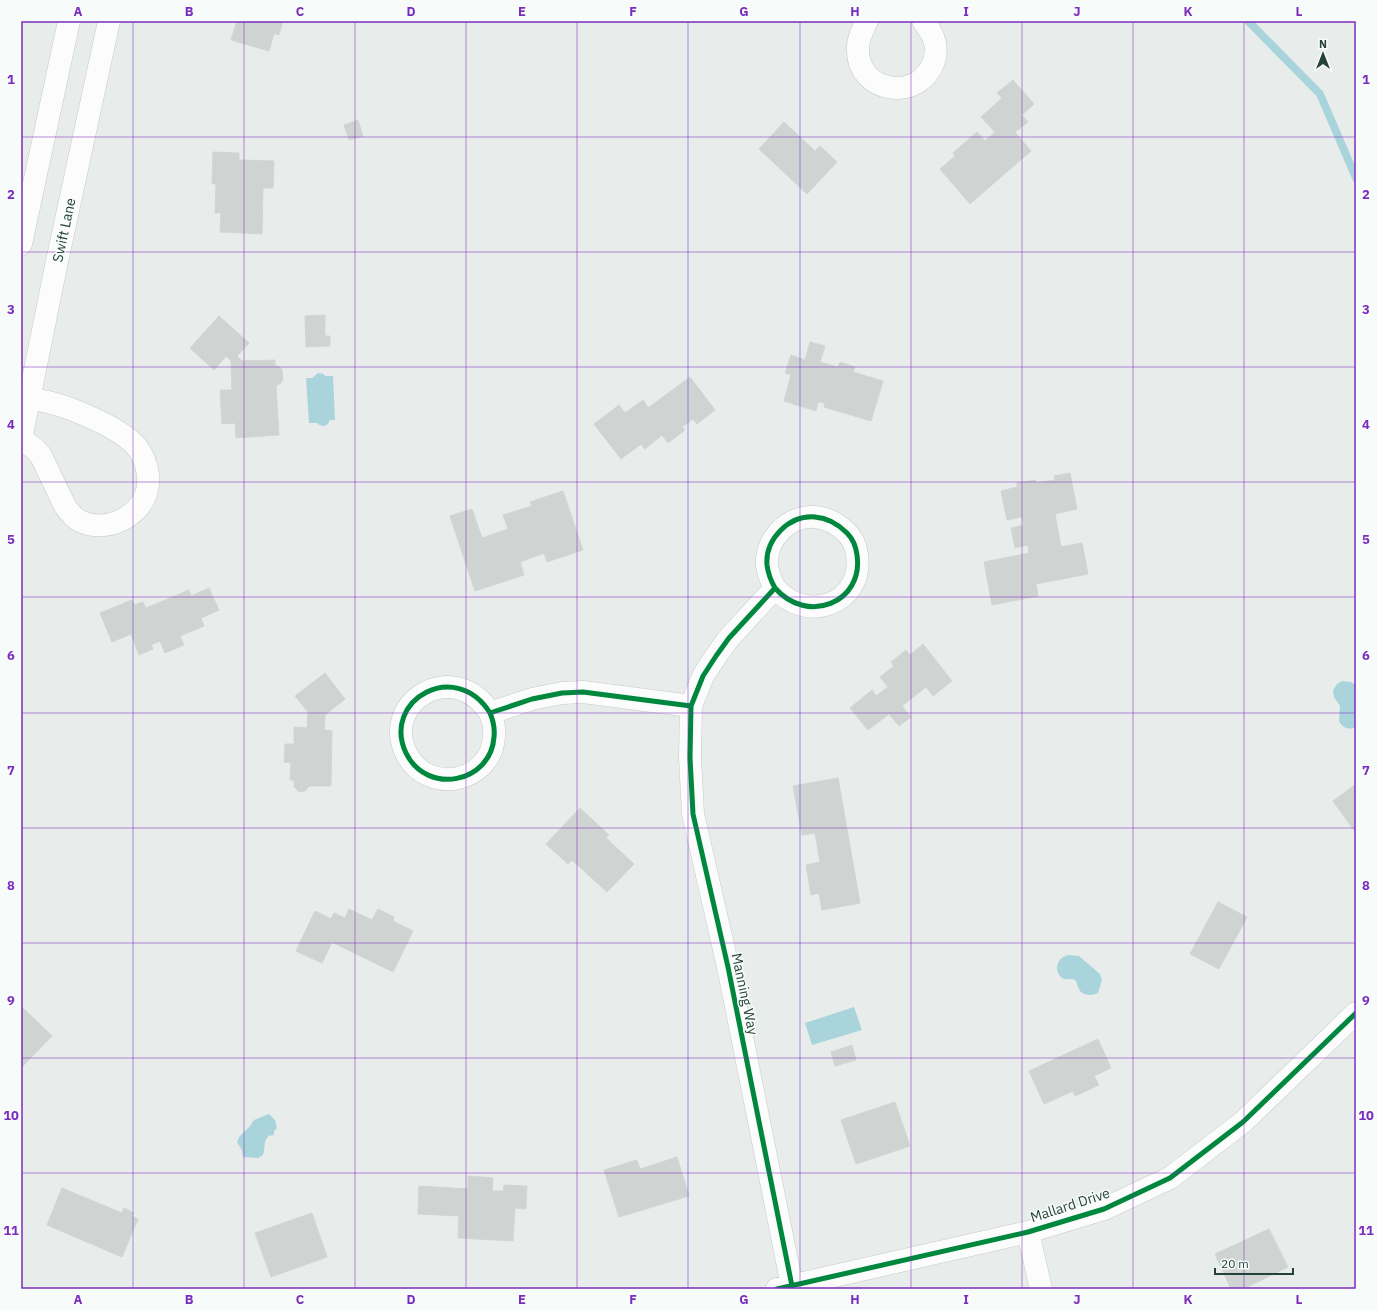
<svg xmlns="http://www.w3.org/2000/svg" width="1377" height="1310" font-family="'IBM Plex Sans',sans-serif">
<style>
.water{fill:#a9d4db}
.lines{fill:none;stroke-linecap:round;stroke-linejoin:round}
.stream{stroke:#a9d4db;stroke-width:8}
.building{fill:#cfd4d2;stroke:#d1d6d4}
.minor-casing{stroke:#c5cac8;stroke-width:23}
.minor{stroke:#fcfcfc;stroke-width:22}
.cycleway-casing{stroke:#f7fbf9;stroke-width:8}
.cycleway{stroke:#00873e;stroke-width:5}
.grid{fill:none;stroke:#7b2cbf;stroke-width:1;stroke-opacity:0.55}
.labels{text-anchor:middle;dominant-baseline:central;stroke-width:3;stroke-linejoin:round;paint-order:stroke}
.street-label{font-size:14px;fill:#24423a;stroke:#f7fbf9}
.neatline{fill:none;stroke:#7b2cbf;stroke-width:1.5}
.grid-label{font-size:13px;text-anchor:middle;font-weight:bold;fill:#7b2cbf}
</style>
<rect width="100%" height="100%" fill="#e8edeb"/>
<path class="water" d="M318 373 324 374 325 376H333L335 420H330L328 424 324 426 319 425 317 423H309L306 378H312Z
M1342 681 1351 682 1356 685V727C1349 730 1343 729 1339 721L1340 706 1334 697 1333 690 1337 684Z
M1069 955 1079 956 1100 974 1102 980 1098 993C1092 996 1082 996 1079 989 1077 986 1077 982 1075 980 1070 977 1064 982 1060 976 1053 968 1059 956 1069 955Z
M854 1007 862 1030 812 1045 805 1023Z
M269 1114 275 1120 277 1128 274 1131V1134L272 1136 270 1135C262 1141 266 1147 263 1155L258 1158 243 1157 242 1150 237 1142 239 1137 250 1126 254 1120Z"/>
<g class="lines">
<path class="stream" d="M1248 21 1320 94 1356 178"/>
</g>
<path class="building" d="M237 21H283L279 35 274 33 269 51 231 40Z
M1013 80 1034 104 1022 115 1028 122 1015 132 1031 151 970 204 940 169 955 156 953 153 977 132 985 141 995 132 981 117 1002 98 997 93Z
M358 120 363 136 349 140 344 125Z
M784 122 815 151 820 146 837 162 807 194 759 149Z
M213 152 239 153V160L274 161 273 188H263L262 234 220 232 221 213H215L216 184H212Z
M325 315V336H330V346L306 347 305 316Z
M219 316 249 343 237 356 242 361 275 360V365L280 367 282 370 283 379 281 383 276 386 279 435 236 438 235 423 222 424 220 390H232L231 361 226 356 214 370 190 348Z
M810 342 825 346 820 362 838 367 840 362 855 367 853 372 883 381 871 421 824 407 825 403 818 402 816 411 784 401 791 375 785 373 791 355 805 360Z
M690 377 715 410 697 424 693 419 682 427 685 430 668 443 662 435 645 449 641 444 621 459 594 424 619 405 625 413 643 400 648 408Z
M1070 473 1077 509 1055 514 1061 547 1082 543 1088 574 1036 584 1038 596 992 605 984 562 1029 553 1028 545 1015 548 1011 528 1024 525 1022 517 1007 520 1001 491 1017 487V483L1035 480 1036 483 1055 480 1054 476Z
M563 491 583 550 547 562 544 553 520 562 524 575 475 591 450 516 472 509 482 538 508 529 503 515 532 506 530 502Z
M209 588 219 610 201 618 204 626 180 636 184 645 165 653 160 641 151 645 153 649 139 655 131 634 112 642 100 613 132 600 135 605 143 602 146 608 189 590 191 596Z
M923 644 952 681 933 696 926 687 902 706 911 717 899 726 889 714 868 730 850 708 872 690 876 696 888 687 880 677 894 666 891 662 906 650 910 655Z
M325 673 345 699 325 715 324 730 332 731 331 786H309L305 791 299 792 294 787V780H290L291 763 284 762 285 744H294V727L307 728 308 712 295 696Z
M838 778 860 903 822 910 819 893 811 895 806 865 820 862 815 833 802 835 793 786Z
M1356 784V833L1333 801Z
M580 808 609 835 606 838 634 864 607 892 572 860 568 864 546 844Z
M1218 902 1247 917 1219 969 1190 954Z
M349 909 372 920 378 909 394 917 393 921 413 931 393 972 332 942 322 963 296 951 315 911 331 919 334 913 345 918Z
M21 1006 52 1036 21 1068Z
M1098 1039 1111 1068 1094 1076 1099 1085 1075 1096 1073 1091 1044 1104 1029 1071Z
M852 1045 856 1060 835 1066 831 1052Z
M895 1102 910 1146 856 1164 841 1120Z
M677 1157 689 1196 619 1217 604 1170 637 1160 640 1169Z
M468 1176 493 1178 492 1191H503L504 1185 527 1186 526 1209 515 1208 513 1241 458 1238 459 1216 418 1214 419 1186 468 1189Z
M62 1188 122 1213 124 1208 134 1213 132 1216 138 1219 122 1257 47 1225Z
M312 1213 327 1257 271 1277 255 1233Z
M1269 1229 1288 1267 1243 1289H1231L1215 1254Z"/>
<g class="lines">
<g class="minor-casing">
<path id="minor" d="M867 21C863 29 858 38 858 47 855 95 924 104 935 57 938 43 932 32 923 21
M21 244 69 21
M21 397C30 399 39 400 48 402 72 408 125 429 139 450 147 462 151 480 146 494 137 519 104 533 80 521 74 518 69 512 65 506L41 456 35 449 21 439
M21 439 56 266 109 21
M775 588C807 625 864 603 857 555 856 547 853 539 847 533 838 524 828 518 815 517 789 515 765 539 767 565 768 573 771 581 775 588L729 638 716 656 703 676 691 706 690 758 693 814 728 967 792 1286
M490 713C456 658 381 700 406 753 427 796 491 783 494 737 495 728 493 720 490 713L532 699 562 693 583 692 691 706
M1028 1232 1041 1289
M777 1289 1028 1232 1104 1209 1170 1178 1243 1122 1356 1013"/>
</g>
<use href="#minor" class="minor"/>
<g class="cycleway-casing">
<path id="cycleway" d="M775 588C807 625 864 603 857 555 856 547 853 539 847 533 838 524 828 518 815 517 789 515 765 539 767 565 768 573 771 581 775 588L729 638 716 656 703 676 691 706 690 758 693 814 728 967 792 1286
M490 713C456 658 381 700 406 753 427 796 491 783 494 737 495 728 493 720 490 713L532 699 562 693 583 692 691 706
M777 1289 1028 1232 1104 1209 1170 1178 1243 1122 1356 1013"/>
</g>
<use href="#cycleway" class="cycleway"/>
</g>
<path class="grid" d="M133 21V1289M244 21V1289M355 21V1289M466 21V1289M577 21V1289M688 21V1289M800 21V1289M911 21V1289M1022 21V1289M1133 21V1289M1244 21V1289M21 137H1356M21 252H1356M21 367H1356M21 482H1356M21 597H1356M21 713H1356M21 828H1356M21 943H1356M21 1058H1356M21 1173H1356"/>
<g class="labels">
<g class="street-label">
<text transform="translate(64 230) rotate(-78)">Swift Lane</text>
<text transform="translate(745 994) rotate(78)">Manning Way</text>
<text transform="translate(1070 1205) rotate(-18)">Mallard Drive</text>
</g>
</g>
<rect width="1377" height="1310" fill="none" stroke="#f7fbf9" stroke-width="44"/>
<g transform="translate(1323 54)" stroke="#f7fbf9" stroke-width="3" paint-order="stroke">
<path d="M0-3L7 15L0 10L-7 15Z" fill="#24423a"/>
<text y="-6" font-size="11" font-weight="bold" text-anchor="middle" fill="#24423a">N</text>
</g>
<path d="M1215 1268v6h78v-6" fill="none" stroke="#24423a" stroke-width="2"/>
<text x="1221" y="1268" font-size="12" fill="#24423a" stroke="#f7fbf9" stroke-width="3" paint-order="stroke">20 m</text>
<rect x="22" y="22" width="1333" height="1266" class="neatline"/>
<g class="grid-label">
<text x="78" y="16">A</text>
<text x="189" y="16">B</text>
<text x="300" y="16">C</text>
<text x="411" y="16">D</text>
<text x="522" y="16">E</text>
<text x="633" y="16">F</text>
<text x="744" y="16">G</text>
<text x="855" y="16">H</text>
<text x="966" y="16">I</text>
<text x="1077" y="16">J</text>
<text x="1188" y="16">K</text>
<text x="1299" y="16">L</text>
<text x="11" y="84">1</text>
<text x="1366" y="84">1</text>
<text x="11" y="199">2</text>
<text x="1366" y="199">2</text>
<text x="11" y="314">3</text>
<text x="1366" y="314">3</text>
<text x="11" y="429">4</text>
<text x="1366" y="429">4</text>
<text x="11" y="544">5</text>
<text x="1366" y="544">5</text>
<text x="11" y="660">6</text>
<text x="1366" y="660">6</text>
<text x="11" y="775">7</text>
<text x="1366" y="775">7</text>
<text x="11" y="890">8</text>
<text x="1366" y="890">8</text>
<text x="11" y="1005">9</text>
<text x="1366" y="1005">9</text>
<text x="11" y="1120">10</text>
<text x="1366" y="1120">10</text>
<text x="11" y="1235">11</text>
<text x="1366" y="1235">11</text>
<text x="78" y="1304">A</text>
<text x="189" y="1304">B</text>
<text x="300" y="1304">C</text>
<text x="411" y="1304">D</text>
<text x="522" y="1304">E</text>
<text x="633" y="1304">F</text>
<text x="744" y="1304">G</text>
<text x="855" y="1304">H</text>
<text x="966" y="1304">I</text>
<text x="1077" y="1304">J</text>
<text x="1188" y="1304">K</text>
<text x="1299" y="1304">L</text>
</g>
</svg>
